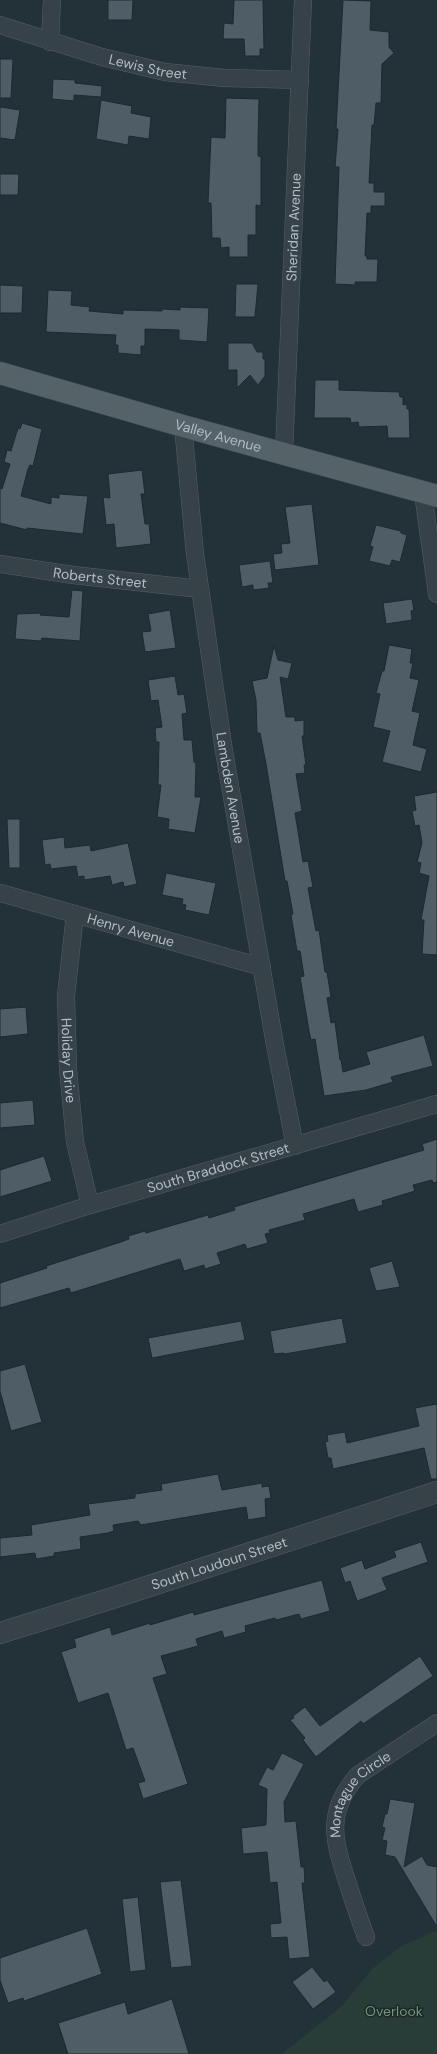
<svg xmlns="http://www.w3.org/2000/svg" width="437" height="2054" font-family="'DM Sans',sans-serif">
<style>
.green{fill:#283d38}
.building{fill:#4f5e66;stroke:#1e292f}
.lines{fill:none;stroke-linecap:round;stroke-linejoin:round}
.minor-casing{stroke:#556066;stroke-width:18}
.tertiary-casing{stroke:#556066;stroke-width:22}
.primary-casing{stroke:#434e54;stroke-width:23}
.minor{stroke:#374248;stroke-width:17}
.tertiary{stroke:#374248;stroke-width:21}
.primary{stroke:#556268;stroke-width:22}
.labels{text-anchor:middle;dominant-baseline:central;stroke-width:3;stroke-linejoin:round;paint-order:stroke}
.street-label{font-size:14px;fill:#b2bec4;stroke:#1c272d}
.park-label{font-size:14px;fill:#739872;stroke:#1c272d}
</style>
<rect width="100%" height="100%" fill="#233138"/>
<path class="green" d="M437 1930V2054H282L342 2006 372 1969 400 1947Z"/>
<path class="building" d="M108 0H133L132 20H108Z
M234 0H263L264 49H260V56H245L244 39H223L224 23 233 24Z
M343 0 371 1 370 30 389 32V47L394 53 382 64 381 103H376L374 125H372L369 183H374V192H385V206H371V213H367L365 256H367V259H378L377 282H355V285L335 284 339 167H335L338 129H336Z
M0 59H13L11 98H0Z
M53 79 75 80V83L102 86 101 97 74 95V101L52 99Z
M226 98 259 99 258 139V156L261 157V206L256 205V235H248V257H229V247L221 248 220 238H212L211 203H208L211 137 225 138Z
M101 100 132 106 131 113 151 117 149 139 129 136 128 145 96 139Z
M0 107 20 110 15 140 0 138Z
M0 174H19L18 195H0Z
M236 284H258L255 317H235Z
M0 285 23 286 22 313H0Z
M48 290 72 291 71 305 90 307 89 311 123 314V310L162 311V309L180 310V307L209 308 207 342 179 340V330L145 329V346H141V355L118 353V345H115L116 335 46 332Z
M228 343H252L257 352H263V359H265V376L258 385 250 375 237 388V370H228Z
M315 380H339V390L399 392 400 397H403V405L407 404V409H409L410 438H388L387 426 359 427 358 422 351 423 350 418H314Z
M22 423 42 429 33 466 30 465 28 469 21 496 51 504V497L59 498V494L88 496 83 534 27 528V530L0 523V488L2 489 10 464 4 462 7 450 11 451 18 428 20 429Z
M142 470 145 494H141L145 524H149L151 544 116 548 114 524 106 525 103 497 110 498 108 474Z
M312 504 319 565 275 570 273 554 282 553 281 544 290 543 285 507Z
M376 525 401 531V533L407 535 400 562 392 560 390 566 369 561 373 547 370 546Z
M270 561 273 583H268L269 588 253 590V585L242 587 239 565Z
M72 590 83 591 80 641 42 638 41 641 15 639 17 614 41 613 40 615 69 617Z
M412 599 414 610 411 611 412 620 386 624 383 603Z
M170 610 176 648 145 652 142 632 151 631 148 614Z
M389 645 412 649 410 663H413L410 678 419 680 412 711 420 713 413 745 427 749 421 772 382 762 390 731 373 727 380 694 376 693 382 671H384Z
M274 646 278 660 292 663 288 679 280 677 286 717H295V721L304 720V736H302L306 765H304L305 773 296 774 302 811 295 813 303 862 308 861 313 887 308 888 316 931 319 930 325 972H327L331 997 327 998 331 1023 335 1022 340 1060H341L343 1072 370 1064 366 1052 424 1035 433 1066 391 1077 393 1082 366 1090 324 1096 315 1039 311 1040 309 1031 300 977 304 976 300 951H297L291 915 293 914 287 881H285L266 764 260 733H257L256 700 252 681 267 678Z
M175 676 178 695 184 694 187 713 182 714 184 740H192L194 762 196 763 195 797H201L195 833 168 829 169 819 157 817 161 785H158L159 742H156L155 728 162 727 158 700 151 701 148 680Z
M437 792V955L422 954 424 920H421L429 876 419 873 421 863 417 862 422 843 419 825 415 826 412 811 416 810 414 796Z
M7 819H20V868H9Z
M64 837 65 848 90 845 91 851 128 843 137 884 124 887 123 882 112 885 110 876 84 880V876L78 877 76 866 51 869 50 864 45 865 42 840Z
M166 873 216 883 209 915 185 910 186 905 182 904 183 899 162 895Z
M26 1007 28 1034 0 1037V1009Z
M33 1100 35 1125 0 1128V1103Z
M437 1139V1182L433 1183 432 1180 413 1185 415 1191 382 1201 383 1205 358 1212 354 1199 303 1214 305 1220 269 1230 270 1233 265 1234 268 1243 247 1249 245 1244 217 1253 221 1264 205 1269 204 1265 184 1271 180 1259 71 1293 69 1288 0 1308V1283L47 1268 46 1266 121 1242 129 1239 128 1236 145 1231 146 1233 208 1215 209 1218 235 1210 234 1207 424 1150 422 1144Z
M44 1156 52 1181 0 1197V1170Z
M392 1261 400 1287 376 1291 369 1268Z
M342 1318 347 1343 285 1354 284 1353 274 1354 270 1331Z
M241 1321 245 1340 152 1358 148 1338Z
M25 1364 42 1422 11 1431 0 1391V1371Z
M437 1404V1479H431L424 1448 333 1469 331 1458H328L325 1442 328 1441 327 1435 345 1432 347 1443 419 1426 415 1408Z
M218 1474 222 1490 262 1483V1487L269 1486 271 1498 265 1499 266 1517 248 1520 246 1507 141 1525 138 1521 113 1525 114 1531 108 1533 80 1537 81 1549 54 1553V1556L36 1559 35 1553 0 1557V1538L32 1535 31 1525 90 1515 88 1504 135 1498V1494L162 1490 161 1484Z
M421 1542 428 1562 382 1578 387 1590 357 1601 350 1581 345 1583 340 1568 362 1560 365 1569 396 1557 394 1551Z
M322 1580 330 1611 301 1619 299 1614 276 1620 275 1618 245 1626 246 1632 224 1638 222 1631 196 1639 198 1646 161 1656 167 1674 153 1678 188 1784 143 1799 138 1783 145 1781 133 1748 126 1750 108 1693 78 1703 61 1652 76 1647 74 1639 110 1627 112 1635 150 1623V1625L193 1612 194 1615Z
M420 1656 433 1676 363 1724 361 1721 316 1757 303 1740 305 1738 290 1720 294 1718 293 1716 305 1707 320 1726Z
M282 1753 304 1764 284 1802 285 1822 296 1821 301 1867H304L305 1883H302L310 1957 289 1959 287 1937 271 1938 270 1924 281 1923 277 1882 270 1883 267 1852 243 1854 241 1828 266 1825 267 1789 258 1785 267 1767 273 1770Z
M390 1799 415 1803 404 1867 422 1856 427 1865 437 1867V1927L395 1857 385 1855 387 1841 382 1840 385 1828 382 1827 385 1814H387Z
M181 1880 192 1966 171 1968 160 1882Z
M138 1897 146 1970 130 1972 122 1899Z
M87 1928 102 1974 24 2001 23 1998 8 2003 0 1980V1958Z
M312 1967 324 1982 327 1980 336 1992 313 2009 292 1982Z
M172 1999 189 2054H68L58 2023 125 2002 128 2014Z"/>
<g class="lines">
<g class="minor-casing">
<g id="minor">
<path id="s1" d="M0 25 102 57 165 72 225 78 300 80"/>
<path d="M50 42 52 0"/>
<path id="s2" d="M183 426 195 554 224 751 275 1045 295 1146"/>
<path id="s3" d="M284 454 303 0"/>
<path d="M423 493 437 594"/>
<path id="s4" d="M0 564 73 575 200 589"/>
<path id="s5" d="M0 893 262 967"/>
<path id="s6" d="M75 914 66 996 68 1069 75 1142 90 1205"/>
<path id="s7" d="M0 1234 90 1205 437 1104"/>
<path id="s8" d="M366 1937C359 1918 353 1900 347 1881 333 1839 326 1811 358 1775L437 1723"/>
</g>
</g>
<g class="tertiary-casing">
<g id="tertiary">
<path id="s9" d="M0 1633 119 1596 437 1492"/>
</g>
</g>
<g class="primary-casing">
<g id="primary">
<path id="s10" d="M0 373 183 426 437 496"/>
</g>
</g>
<use href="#minor" class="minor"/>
<use href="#tertiary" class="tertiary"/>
<use href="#primary" class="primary"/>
</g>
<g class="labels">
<g class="street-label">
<text stroke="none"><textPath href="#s1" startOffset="154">Lewis Street</textPath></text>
<text stroke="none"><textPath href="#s3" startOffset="227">Sheridan Avenue</textPath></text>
<text stroke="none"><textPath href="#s10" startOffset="227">Valley Avenue</textPath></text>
<text stroke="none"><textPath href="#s4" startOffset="101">Roberts Street</textPath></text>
<text stroke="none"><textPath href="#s2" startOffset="365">Lambden Avenue</textPath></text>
<text stroke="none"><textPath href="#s5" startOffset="136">Henry Avenue</textPath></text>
<text stroke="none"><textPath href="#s6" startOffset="147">Holiday Drive</textPath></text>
<text stroke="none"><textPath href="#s7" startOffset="228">South Braddock Street</textPath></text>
<text stroke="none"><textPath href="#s9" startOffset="230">South Loudoun Street</textPath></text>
<text stroke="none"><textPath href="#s8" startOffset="157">Montague Circle</textPath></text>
</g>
<g class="park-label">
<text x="394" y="2011">Overlook</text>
</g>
</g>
</svg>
